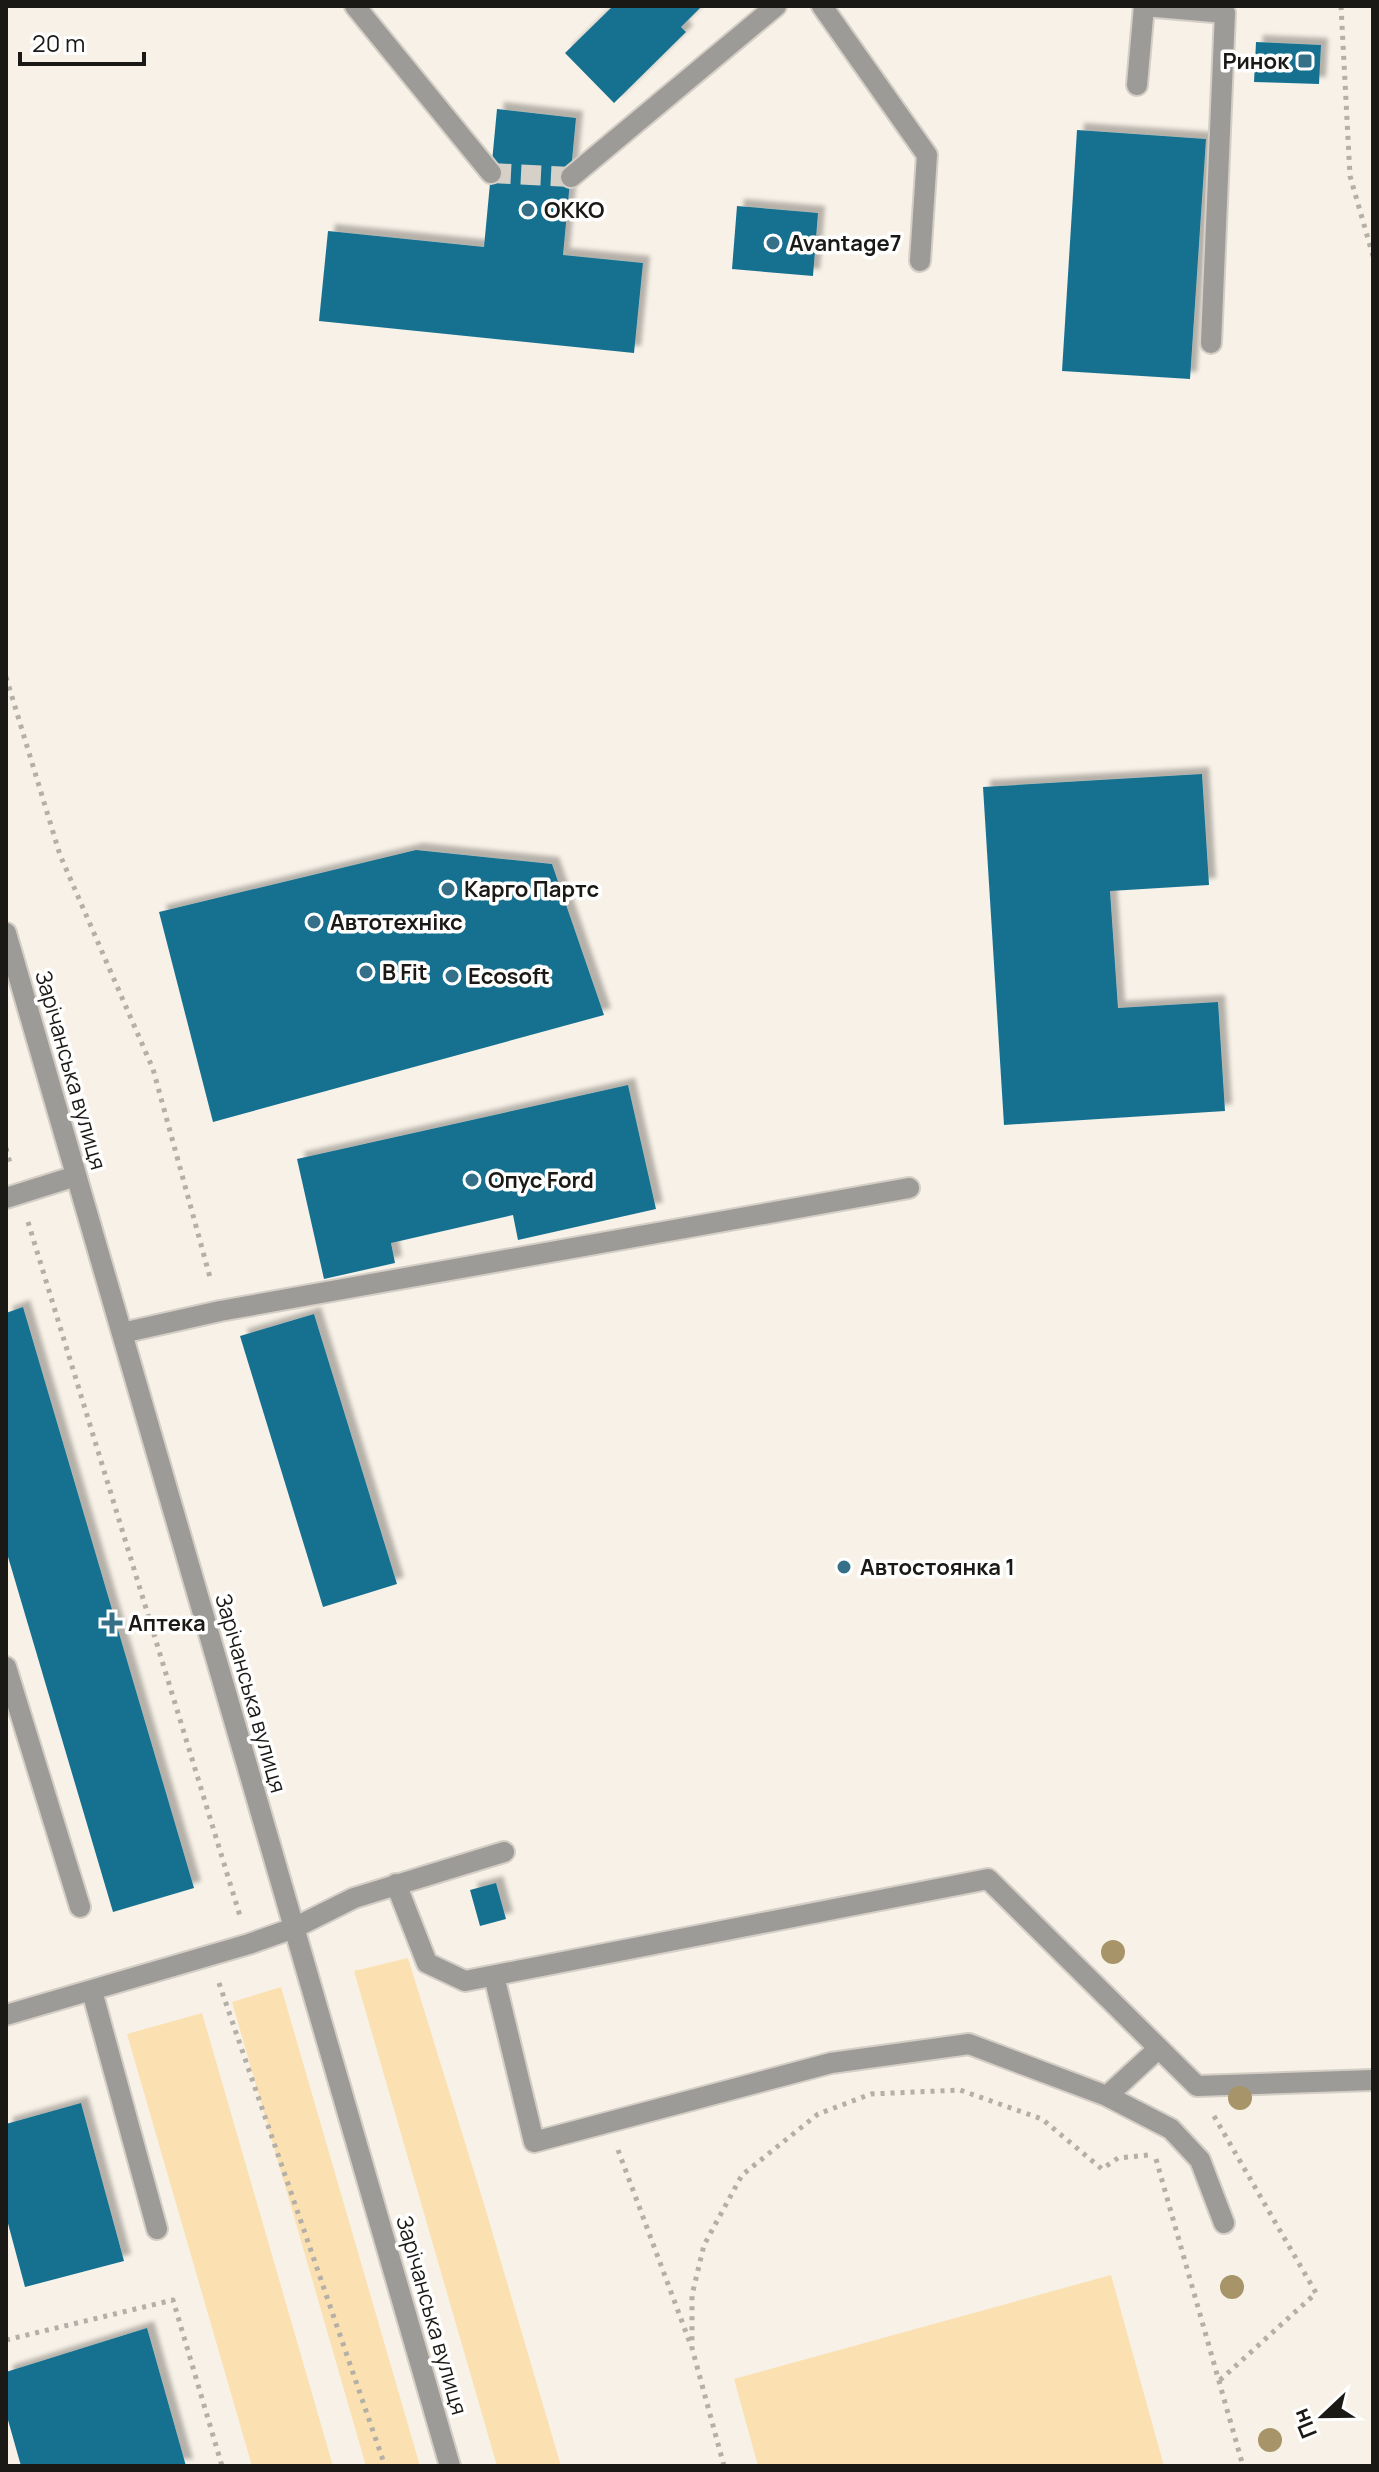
<svg xmlns="http://www.w3.org/2000/svg" width="1379" height="2472" font-family="Manrope,sans-serif">
<style>
.green{fill:#fbe1b2}
.building{fill:#177191;filter:url(#shadow)}
.lines{fill:none;stroke-linecap:round;stroke-linejoin:round}
.minor-tunnel{stroke:#d6d1c8;stroke-width:20;stroke-dasharray:20 10;stroke-linecap:butt}
.minor-casing{stroke:#d4cec6;stroke-width:24}
.path{stroke:#b4afa7;stroke-width:5;stroke-dasharray:4 6;stroke-linecap:butt}
.minor{stroke:#9d9b97;stroke-width:20}
.tree{fill:#a79468}
.poi-dot{fill:#357088;stroke:#fff;stroke-width:3}
.labels{text-anchor:middle;dominant-baseline:central;stroke-width:7;stroke-linejoin:round;paint-order:stroke}
.poi-label{font-size:22px;font-weight:bold;fill:#1b1916;stroke:#fff;text-anchor:start}
.street-label{font-size:22px;fill:#1b1916;stroke:#fff}
</style>
<defs>
<filter id="shadow"><feDropShadow dx="7" dy="-7" stdDeviation="2" flood-color="#0004"/></filter>
</defs>
<rect width="100%" height="100%" fill="#f7f1e7"/>
<path class="green" d="M408 1958 484 2204 561 2466H497L354 1971Z
M281 1987 420 2466H366L232 2002Z
M202 2013 333 2466H252L127 2034Z
M1111 2275 1164 2466H758L734 2379Z"/>
<path class="building" d="M613 6H702L681 27 686 32 614 103 565 53Z
M1256 42 1321 45 1319 84 1254 82Z
M497 109 576 118 563 255 643 263 634 353 319 321 328 231 484 247Z
M1077 130 1206 139 1190 379 1062 371Z
M737 206 818 213 813 276 732 269Z
M1202 774 1209 885 1110 891 1118 1008 1218 1002 1225 1111 1004 1125 983 787Z
M416 850 552 864 604 1015 213 1122 159 912Z
M628 1085 656 1209 518 1240 513 1215 391 1243 395 1263 324 1279 297 1159Z
M23 1307 194 1888 113 1912 6 1550V1313Z
M314 1314 397 1584 323 1607 240 1336Z
M496 1883 506 1919 480 1926 470 1890Z
M81 2103 124 2261 25 2287 6 2216V2124Z
M147 2328 186 2466H21L6 2413V2372Z"/>
<g class="lines">
<path class="minor-tunnel" d="M491 173 571 177"/>
<g class="minor-casing">
<path id="minor" d="M355 6 491 173
M822 6 927 155 920 261
M1144 6 1225 13 1211 343
M1137 85 1144 6
M571 177 776 6
M6 933 450 2466
M6 1198 76 1176
M122 1333 220 1311 909 1188
M6 1667 80 1907
M396 1884 427 1963 465 1981 988 1879 1197 2086 1373 2080
M494 1976 534 2142 831 2063 969 2044 1107 2096 1171 2129 1200 2160 1224 2223
M92 1991 157 2229
M6 2015 249 1944 294 1928 354 1898 504 1852
M1107 2096 1158 2049"/>
</g>
<path class="path" d="M1341 6 1350 176 1373 256
M6 677 60 855 153 1069 211 1281
M6 1148 11 1167
M28 1222 240 1916
M219 1983 385 2466
M1214 2116 1316 2293 1219 2381
M618 2150 690 2343
M1156 2159 1243 2466
M6 2340 173 2300 222 2466
M724 2466 692 2348V2295L704 2245 742 2175 818 2114 871 2094 960 2090 1042 2119 1102 2169 1118 2158 1149 2155"/>
<use href="#minor" class="minor"/>
</g>
<g class="tree">
<circle cx="1113" cy="1952" r="12"/>
<circle cx="1240" cy="2098" r="12"/>
<circle cx="1232" cy="2287" r="12"/>
<circle cx="1270" cy="2440" r="12"/>
</g>
<g class="poi-dot">
<rect x="1297" y="53" width="16" height="16" rx="4"/>
<circle cx="528" cy="210" r="8"/>
<circle cx="773" cy="243" r="8"/>
<circle cx="448" cy="889" r="8"/>
<circle cx="314" cy="922" r="8"/>
<circle cx="366" cy="972" r="8"/>
<circle cx="452" cy="976" r="8"/>
<circle cx="472" cy="1180" r="8"/>
<circle cx="844" cy="1567" r="8"/>
<path d="M108 1611h8v8h8v8h-8v8h-8v-8h-8v-8h8z"/>
</g>
<g class="labels">
<g class="poi-label">
<text x="1289" y="61" text-anchor="end">Ринок</text>
<text x="544" y="210">ОККО</text>
<text x="789" y="243">Avantage7</text>
<text x="464" y="889">Карго Партс</text>
<text x="330" y="922">Автотехнікс</text>
<text x="382" y="972">B Fit</text>
<text x="468" y="976">Ecosoft</text>
<text x="488" y="1180">Опус Ford</text>
<text x="860" y="1567">Автостоянка 1</text>
<text x="128" y="1623">Аптека</text>
</g>
<g class="street-label">
<text transform="translate(71 1070) rotate(74)">Зарічанська вулиця</text>
<text transform="translate(251 1693) rotate(74)">Зарічанська вулиця</text>
<text transform="translate(432 2315) rotate(74)">Зарічанська вулиця</text>
</g>
</g>
<rect width="1379" height="2472" fill="none" stroke="#1b1916" stroke-width="16"/>
<g transform="translate(1323 2416) rotate(248)" stroke="#ffffff" stroke-width="6" paint-order="stroke">
<path d="M0-6L14 30L0 20L-14 30Z" fill="#1b1916"/>
<text y="-12" font-size="22" font-weight="bold" text-anchor="middle" fill="#1b1916">Пн</text>
</g>
<path d="M20 52v12h124v-12" fill="none" stroke="#1b1916" stroke-width="4"/>
<text x="32" y="52" font-size="24" fill="#1b1916" stroke="#ffffff" stroke-width="6" paint-order="stroke">20 m</text>
</svg>
